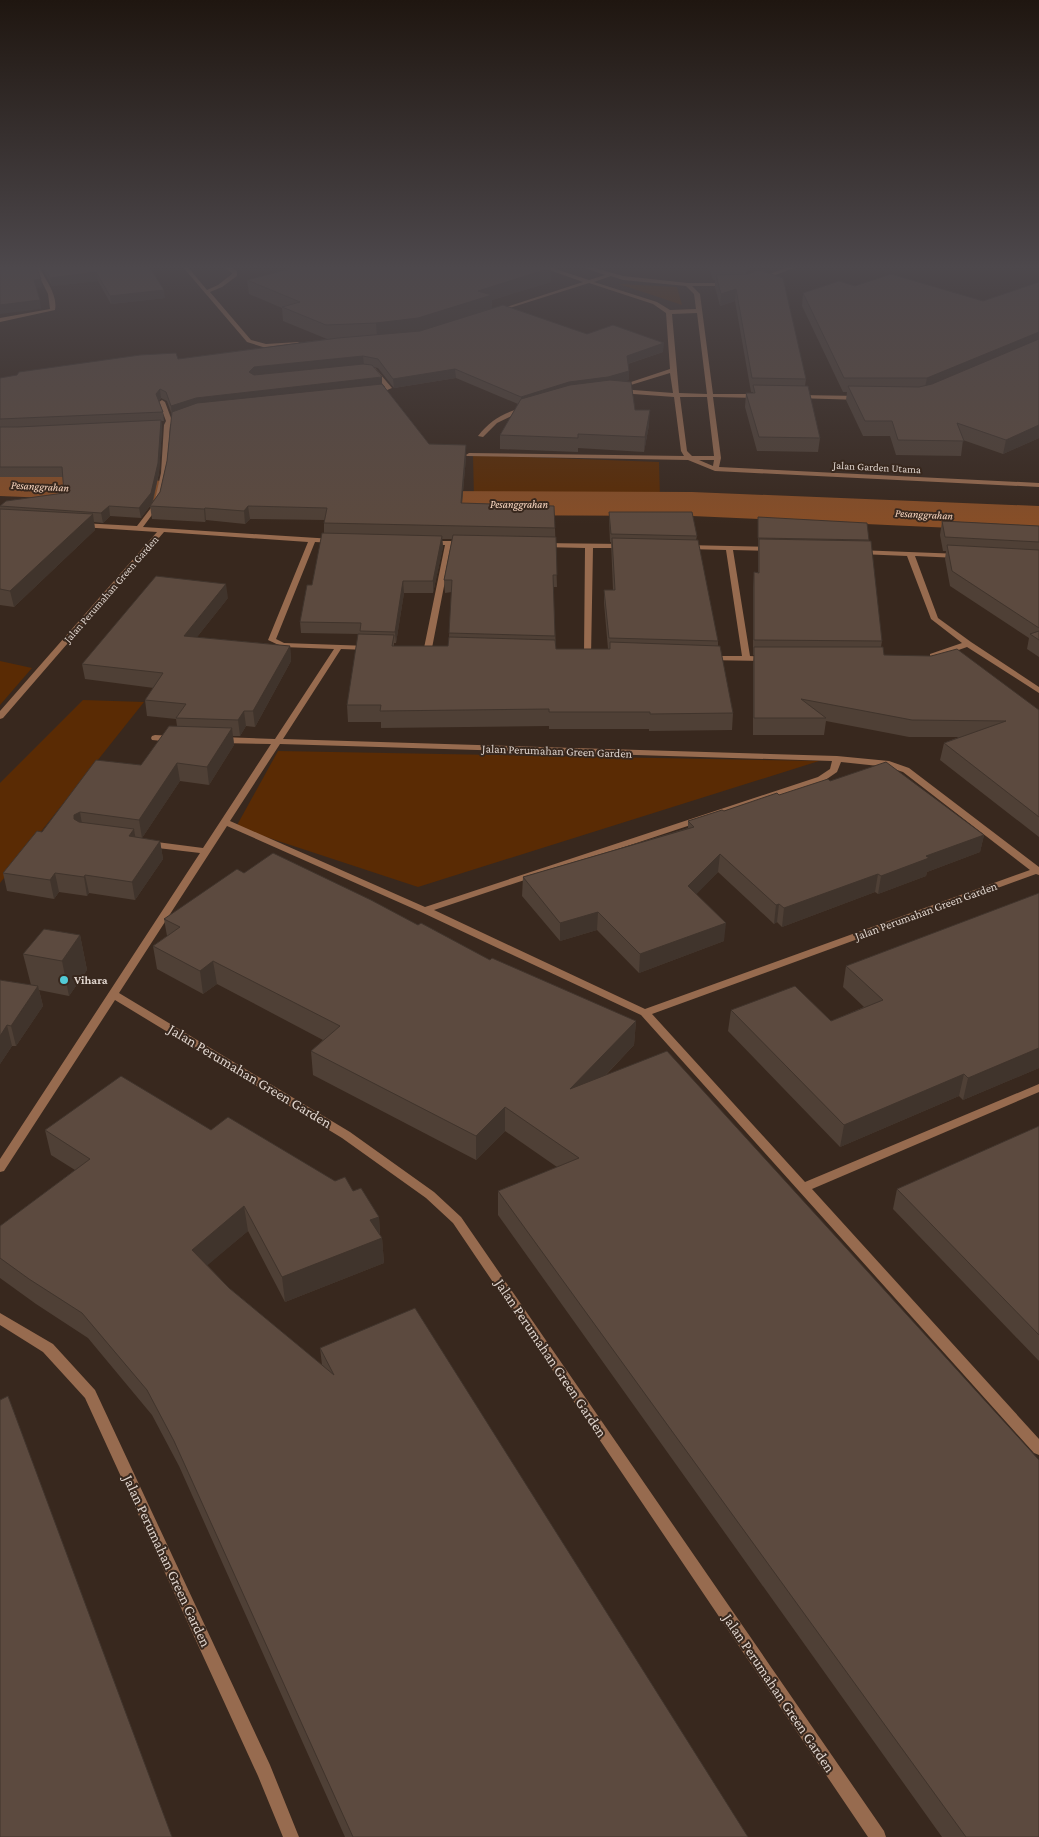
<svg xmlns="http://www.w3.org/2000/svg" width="1039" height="1837" font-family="'Crimson Pro',serif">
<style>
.green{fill:#5a2b04}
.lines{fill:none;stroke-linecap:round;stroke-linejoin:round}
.river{fill:#874e27;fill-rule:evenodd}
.minor{fill:#976b4f;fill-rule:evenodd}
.wall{fill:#4f4036;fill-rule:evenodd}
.shaded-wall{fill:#40342c}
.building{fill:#5c4a3f;stroke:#40342c}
.poi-dot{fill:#52cbd7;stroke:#38281e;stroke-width:2}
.labels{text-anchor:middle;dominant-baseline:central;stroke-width:4;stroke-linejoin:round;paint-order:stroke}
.far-street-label{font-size:11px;fill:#dfd4cd;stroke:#38281e}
.far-water-label{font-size:11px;font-style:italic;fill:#fbd8c2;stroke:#38281e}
.street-label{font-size:12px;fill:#dfd4cd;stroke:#38281e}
.poi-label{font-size:12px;font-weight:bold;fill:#dfd4cd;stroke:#38281e;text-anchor:start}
.near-street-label{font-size:15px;fill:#dfd4cd;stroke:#38281e}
</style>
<rect width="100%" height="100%" fill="#38281e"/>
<path class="green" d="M619 284 677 287 682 305Z
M473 455 659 462 660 498H474Z
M0 661 32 668 0 705Z
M83 700 144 702 0 883V783Z
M278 751 819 761 418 887 236 827Z"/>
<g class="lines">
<path class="river" d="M0 472 146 478 160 481 166 490 160 499 146 502 0 496Z
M403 491 692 492 1039 506V532L692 516 403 515 388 512 382 503 388 494Z"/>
<path class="minor" d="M34 266H39C45 280 58 294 55 310L0 322V318L50 309 48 294Z
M182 266H187L207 290 218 285 232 274V273L223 266H229L237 271V276L222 287 210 292 251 340 266 344 298 342 301 344 298 346 266 348 247 342Z
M538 266H546L589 280 605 275 579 266H588L623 276 688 283H731V285L729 286H692L700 294 713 394H758L761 396 758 398 713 397 721 458 719 467 1039 483V487L715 471 688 460 467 456 466 455 469 453 684 456 681 451 674 397 620 393 617 391 620 389 673 393 670 373 621 388 616 387 670 369 666 313 653 304 589 283 497 312V310L583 282ZM611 276 623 280 686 286 694 294 696 309 670 310 657 302 594 282ZM697 313 707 394 679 393 672 314ZM680 397H707L714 456H692L687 451ZM699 460H714L713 466Z
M791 266H799L762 280 757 279Z
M375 368 392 388 375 395 372 393 373 392 385 387 373 372 369 370Z
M798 395 861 396 864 398 861 400 796 398V396Z
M162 400 165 402 171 418 182 414 185 416 172 422 170 425 167 473 160 504 143 527 333 539 337 541 333 543 315 542 276 639 284 643 369 646 373 648 369 650 341 649 283 739 837 756 889 761 909 768 1039 867V875L1036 874 652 1014 805 1182 1039 1084V1092L812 1189 1039 1439V1455L1034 1453 641 1015 421 912 227 826 119 993 350 1132 434 1192 461 1217 884 1831 886 1837H868L453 1223 426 1198 342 1138 115 1000 4 1171 0 1172V1159L200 853 149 847 144 844 149 841 203 848 271 744 221 743 217 740 221 737 275 739 334 649 283 647 268 640 308 542 164 532 3 718 0 719V711L157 532 81 527 77 525 81 523 137 526 154 504 161 473 164 425 166 421 159 402ZM280 744 832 761 830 769 818 777 425 907 230 821ZM841 762 888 767 903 772 1030 870 645 1009 434 910 824 781 837 772Z
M523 407 528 408 497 423 483 437 478 436C490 420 504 413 523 407Z
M427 541H463L467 543 463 545H452L432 648 428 650 424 648 445 545H430L426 543Z
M540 543 623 544 627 546 623 548H593L591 656H588L584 654 585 548 543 547H540Z
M685 545 774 547V551H771L733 550 750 656 766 657 770 659 769 661 705 660 704 658 708 656H742L726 550 688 549H685Z
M857 550 961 554V558H958L915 556 938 618 971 642 1039 687V693L967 647 936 658H930V654L962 643 931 619 907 556 860 554H857Z
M155 735 174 736 178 739 174 742 152 740 151 738 152 736Z
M0 1313 53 1344 95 1390 270 1765 299 1837H283L258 1776 85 1398 43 1352 0 1325Z"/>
</g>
<path class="wall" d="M41 266H149L165 298 111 304 98 281 52 286Z
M709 266H747L746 274 806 379 805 386 820 438 818 452 757 451 745 407 746 393H753V392H751L735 301 720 306 715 287V280H713Z
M551 268V282L492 300V308L587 334 663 352 628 364 629 380 624 381 635 410 649 425 644 452 578 448V452L500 449V435L518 404 456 378 394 388 378 368 373 367 382 384 429 444 466 457 462 503 555 528 557 587H553L556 649H608L604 603V590H613L611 542H610L609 519V512L697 536 696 540 718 641V646L733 713 732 730 649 731V729H549V726L381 728V722H348L347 705 360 634 301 633 300 622 312 585 324 533V520L250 519 245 524 206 520 205 522 152 519 150 506 141 518 110 516 103 523 94 522 95 530 14 607 0 605V506L64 493 63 477H0V378L178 359 327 339 283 321 282 308 249 294 247 280ZM161 398 167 401 172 415 167 461 160 492 153 502 159 473 162 429 161 421H164L163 412 159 401ZM442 539H452L444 580 445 593 452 592 449 637 448 646H394V643H396L404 593H433L443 547Z
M1039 282V438L1003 454 963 440 961 456 896 455 890 436H863L846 400 847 392H843L802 306 803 293 855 286 983 301Z
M758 517 869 540 882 641 881 647 884 655 1039 710V837L940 760 944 743 959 737H909L826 721 824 735H753V663L754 655H753V587L754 572H758Z
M942 521 1039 526V657L1027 649 1029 638 950 586 945 559 946 551H943L940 535Z
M228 598 197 637 290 646 291 661 255 727 246 726 240 736H233L234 745 209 785 180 781 142 838 160 841 163 859 135 900 89 893 87 896 59 892 54 899 7 891 3 873 42 832 141 765 177 726 176 719 147 716 145 700 154 688 85 679 82 664Z
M830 781 984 835 980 852 927 872 926 876 878 894 875 892 782 927 777 922 774 924 718 872 696 894 724 941 639 973 597 930 560 941 522 896 523 877 688 828V821Z
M244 873 418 925 490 960 636 1021 634 1045 606 1075 1039 1837H942L498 1215V1191L557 1167 505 1131 476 1160 313 1075 311 1051 323 1040 217 984 203 994 157 969 153 946 167 936 164 919Z
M1039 893V1068L963 1100 959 1096 840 1147 728 1031 731 1010 831 1021 864 1007 843 987 846 966Z
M80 935 87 970 69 996 39 990 43 1006 16 1046H12L0 1064V980L31 985 23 954Z
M1039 1126V1361L893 1209 897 1189Z
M45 1130H211L335 1181 353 1191 379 1217 380 1235 382 1238 384 1263 285 1302 248 1231 207 1265 229 1288 322 1365 320 1348 748 1837H345L179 1466 152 1415 88 1338 36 1304 0 1278V1226L75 1170 51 1155Z"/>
<path class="shaded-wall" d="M551 268V282L492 300V309L419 332 377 337 376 323 478 291Z
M96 272 98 281 52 286 50 278Z
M41 279 42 287 36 288 34 280Z
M736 289 735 301 720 306 721 294Z
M164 290 165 298 111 304 110 296Z
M40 300 41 309 0 314V305Z
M1039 332V344L924 392 927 378Z
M664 343 663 352 627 364V356Z
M363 356 364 365 255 376 249 372 254 367Z
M455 369 456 378 394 388 393 379Z
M629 371V380L608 386 521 406V397L569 382Z
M382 377V386L172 416 171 406 196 398Z
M160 389 161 398 157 403 156 394Z
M650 410 649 425 644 452 645 437Z
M161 420 162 429 159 473 152 503 141 518 139 508Z
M1039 425V438L1003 454 1006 440Z
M466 445V457L461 515V503Z
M109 506 110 516 103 523 101 513Z
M248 506 250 519 245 524 244 511Z
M205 508 206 520 205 522 204 509Z
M93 514 95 530 14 607 10 591Z
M442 536 443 547 433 593V581Z
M403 581 404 593 396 643 395 632Z
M226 584 228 598 186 651 184 636Z
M290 646 291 661 255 727 253 711Z
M244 711 246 726 240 736 238 720Z
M232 728 234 745 209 785 207 767Z
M177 763 180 781 142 838 139 820Z
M80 812 83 830 74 819V815Z
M134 829 137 847 129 836Z
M984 835 980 852 927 872 926 876 878 894 881 876 926 856Z
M160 841 163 859 135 900 132 882Z
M720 854 718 872 687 904 688 886Z
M55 873 59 892 54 899 50 880Z
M878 874 875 892 782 927 784 908Z
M85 875 89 893 87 896 84 877Z
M779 904 777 922 774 924 776 905Z
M598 912 597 930 560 941V923Z
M726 923 724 941 639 973 640 954Z
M80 935 87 970 69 996 62 961Z
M213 961 217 984 203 994 200 971Z
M38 986 43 1006 16 1046 11 1026Z
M636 1021 634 1045 569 1113 570 1089Z
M7 1025 12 1046 0 1064V1036Z
M1039 1048V1068L963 1100 968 1078Z
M964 1074 959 1096 840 1147 844 1125Z
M505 1107V1131L476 1160V1136Z
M244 1206 248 1231 196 1275 192 1250Z
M379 1217 380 1239 382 1238 384 1263 285 1302 282 1277 370 1220Z"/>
<path class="building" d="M0 266H36L41 279 34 280 40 300 0 305Z
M44 266H149L164 290 110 296 96 272 50 278Z
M301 266H545L551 268 478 291 492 295 418 318 376 323 326 325 282 307 300 302 247 280Z
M713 266H737L714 268Z
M759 270 783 278 806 379 752 378 736 289 721 294 716 275 748 274Z
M891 274 983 301 1039 282V332L927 378H844L803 293 839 281 855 286Z
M503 305 587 334 613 325 664 343 627 356 629 371 608 377 569 382 521 397 455 369 393 379 378 359 363 356 254 367 249 372 254 375 363 364 372 365 382 377 196 398 171 406 166 392 160 389 156 394 163 412 0 419V378L17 375 19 372 140 355 176 353 178 359 338 338 420 331Z
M1039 339V425L1006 440 957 423 964 441 898 440 892 421H865L848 386 919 387 932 384Z
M610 380 631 382 635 410H650L645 437 578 434V438L500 435 521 399 570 385Z
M382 384 429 444 466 445 461 503 554 506 555 528 324 523 327 508 248 506 244 511 205 508 204 509 150 506 160 492 167 461 172 412 197 403Z
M753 385 808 386 820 438 759 437 746 393H755Z
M161 420 158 463 151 493 139 508 109 506 101 513 0 506 6 501 64 493 62 467H0V427H18Z
M0 509 93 514 10 591 0 589Z
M609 512H692L697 536 611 534Z
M758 517 867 523 869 540 758 538Z
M942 521 1039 526V542L945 537Z
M322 533 442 536 433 581H403L395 632 360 631 361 623 300 622 307 585H312Z
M453 535 556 537 557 575H553L555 636 449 633 452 580H444Z
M612 538 698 540 718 641 609 638 604 590H615Z
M759 539 871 541 882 641 754 640V572L759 573Z
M947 545 1039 550V628L952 571Z
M156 576 226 584 184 636 290 646 253 711H244L238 720 176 718 186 704 145 700 163 673 82 664Z
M1039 631V640L1030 634Z
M358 634 394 635 392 646H448L449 637 555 640 556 649H610V642L720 646 733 713 650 714V712H549V709L380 711 381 705H347Z
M754 647H883L884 655 931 656 957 649 1039 710V817L944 743 1006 721 912 720 801 699 826 718H754Z
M169 726 232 728 207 767 177 763 139 820 80 812 74 815V819L79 822 134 829 129 836 160 841 132 882 85 875 84 877 55 873 50 880 3 873 37 831 42 832 96 760 141 765Z
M886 762 984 835 926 856 929 858 881 876 878 874 784 908 779 904 776 905 720 854 688 886 726 923 640 954 598 912 560 923 523 877 694 827 688 821 722 810 724 811 777 793 779 795 828 779 830 781Z
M273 853 371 900 418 925 421 923 490 960 492 958 636 1021 570 1089 667 1051 1039 1460V1837H966L498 1191 579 1158 505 1107 476 1136 311 1051 340 1026 213 961 200 971 153 946 180 927 164 919 237 869 244 873Z
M1039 893V1048L968 1078 964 1074 844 1125 731 1010 795 986 831 1021 883 1000 846 966Z
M44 929 80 935 62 961 23 954Z
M0 980 38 986 11 1026 7 1025 0 1036Z
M121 1076 211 1130 228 1117 335 1181 345 1177 353 1191 361 1188 379 1217 370 1220 382 1238 282 1277 244 1206 192 1250 229 1288 334 1375 320 1348 415 1308 748 1837H353L174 1441 147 1390 82 1313 29 1279 0 1258V1226L90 1159 45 1130Z
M1039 1126V1335L897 1189Z
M8 1396 172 1837H0V1400Z"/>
<linearGradient id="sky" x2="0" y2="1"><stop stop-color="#1f1610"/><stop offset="0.51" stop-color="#4d484c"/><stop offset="1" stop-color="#4d484c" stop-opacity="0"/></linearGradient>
<rect width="1039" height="524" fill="url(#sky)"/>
<circle class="poi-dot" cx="64" cy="980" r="5"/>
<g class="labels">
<g class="far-street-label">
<text transform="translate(877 467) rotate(3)">Jalan Garden Utama</text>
<text transform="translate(111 589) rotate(-49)">Jalan Perumahan Green Garden</text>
</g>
<g class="far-water-label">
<text transform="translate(40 486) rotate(3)">Pesanggrahan</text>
<text x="519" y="504">Pesanggrahan</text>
<text transform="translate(924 514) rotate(3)">Pesanggrahan</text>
</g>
<g class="street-label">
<text transform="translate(557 751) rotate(2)">Jalan Perumahan Green Garden</text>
<text transform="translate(926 911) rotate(-20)">Jalan Perumahan Green Garden</text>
</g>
<g class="poi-label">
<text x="74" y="980">Vihara</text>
</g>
<g class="near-street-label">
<text transform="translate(250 1076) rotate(31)">Jalan Perumahan Green Garden</text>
<text transform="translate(551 1358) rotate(56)">Jalan Perumahan Green Garden</text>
<text transform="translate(167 1561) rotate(65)">Jalan Perumahan Green Garden</text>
<text transform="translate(779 1693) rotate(56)">Jalan Perumahan Green Garden</text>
</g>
</g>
</svg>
